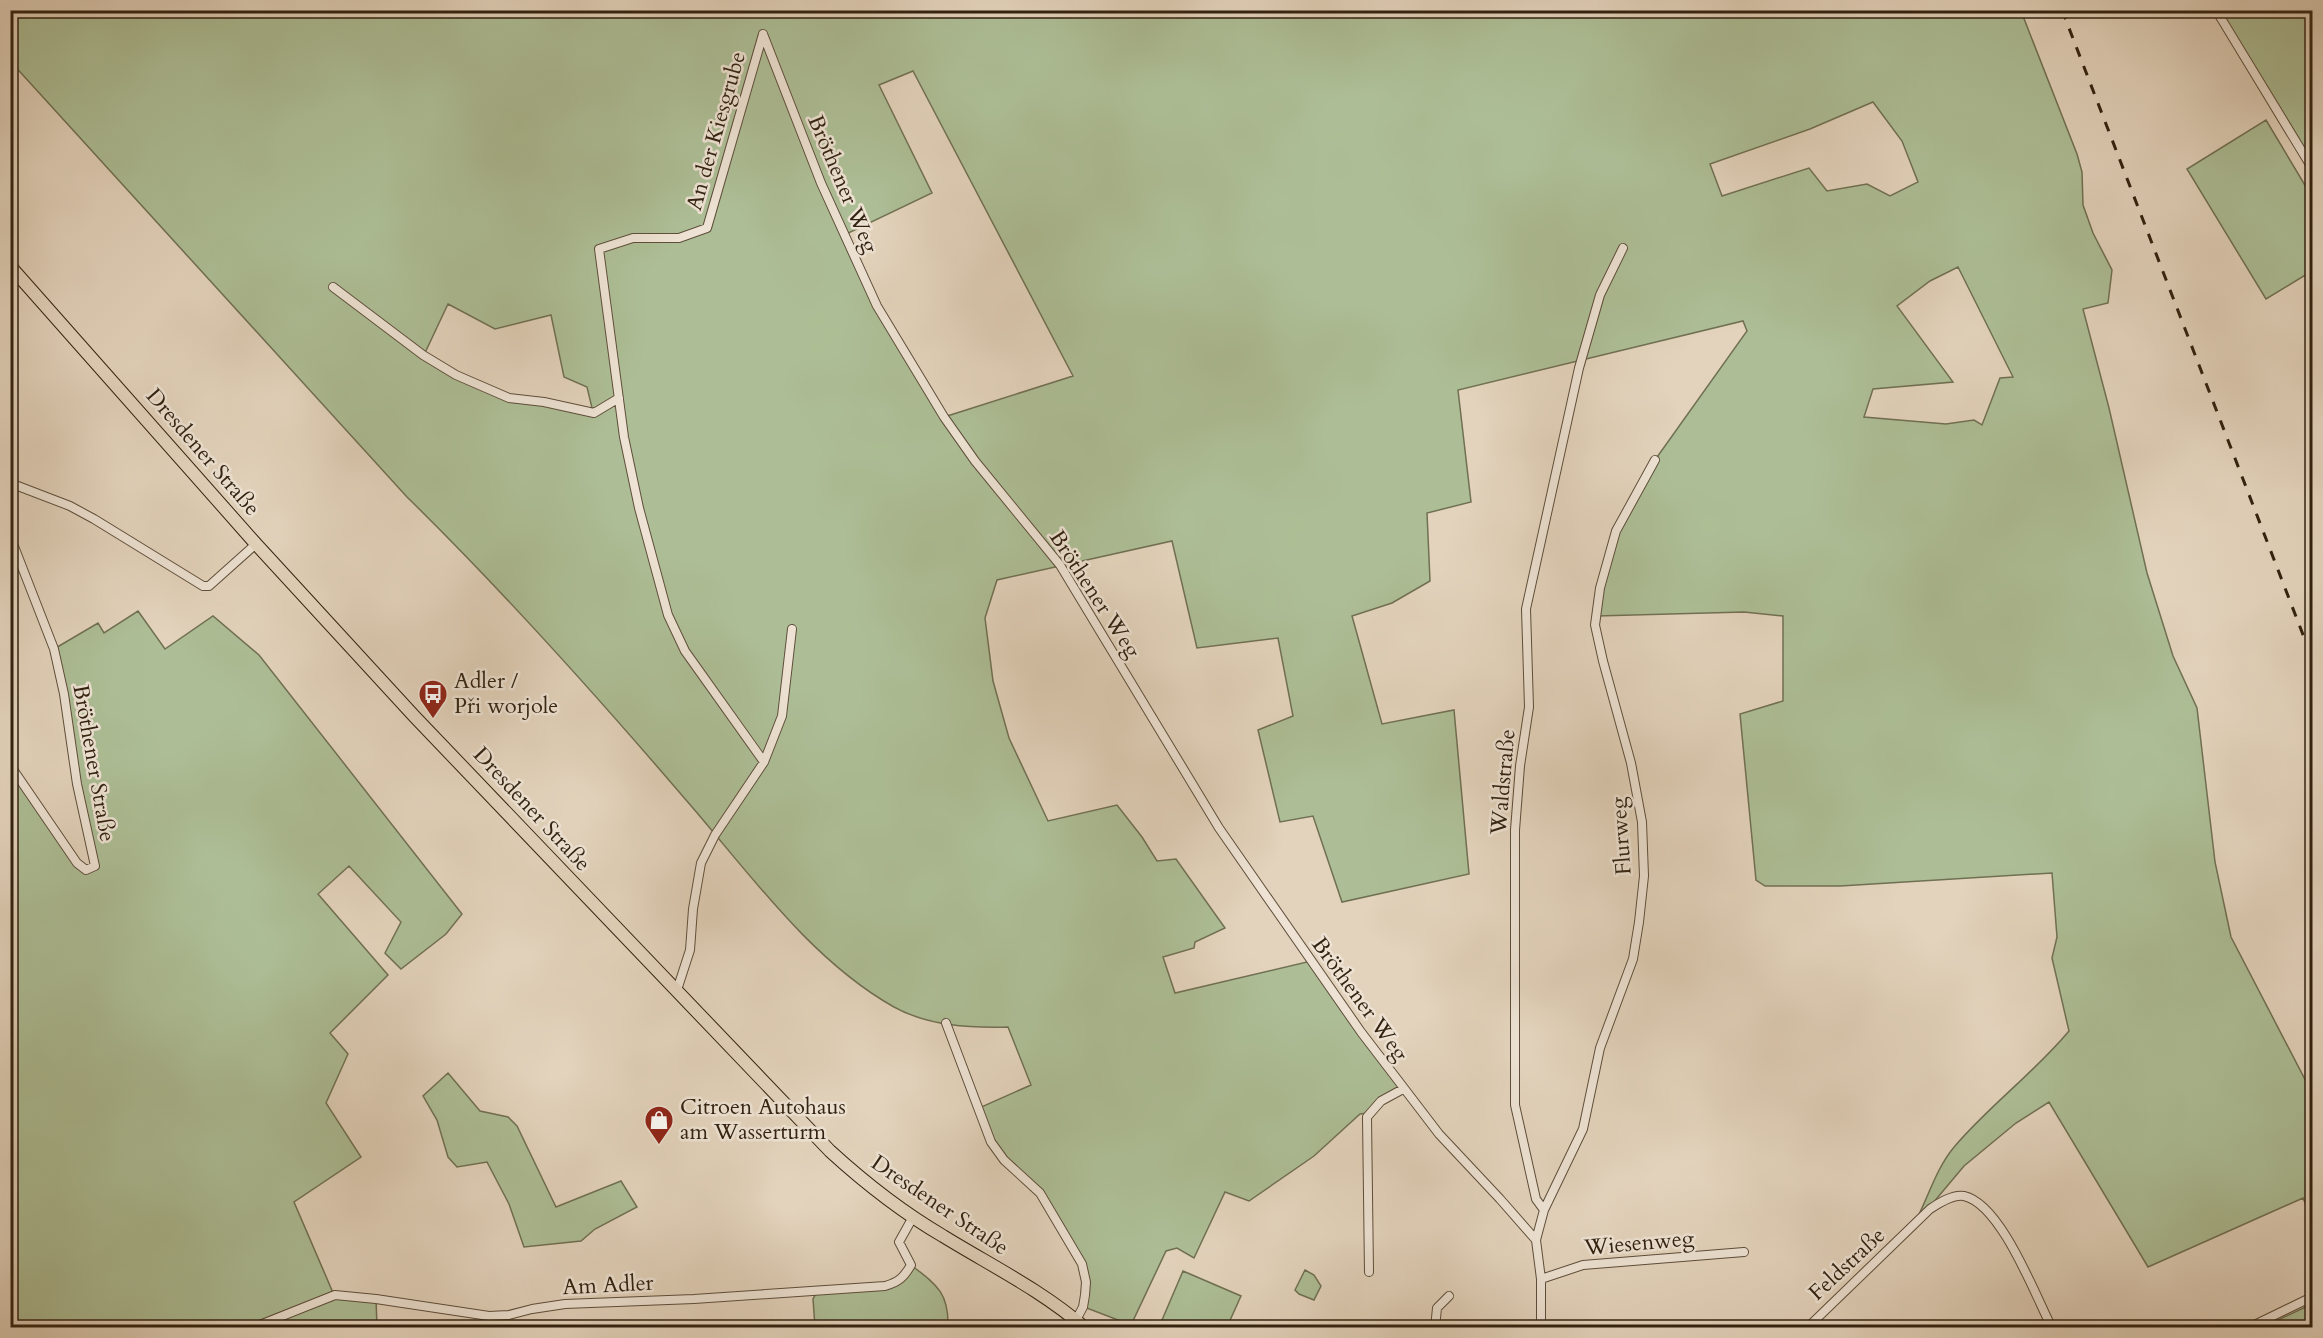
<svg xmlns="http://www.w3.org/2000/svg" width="2323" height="1338" font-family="Cardo,serif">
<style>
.green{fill:#adbe96;stroke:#707053;stroke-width:1.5;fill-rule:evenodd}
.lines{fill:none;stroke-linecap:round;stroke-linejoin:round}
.minor-casing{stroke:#5e4e3b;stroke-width:10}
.primary-casing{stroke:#322210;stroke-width:14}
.minor{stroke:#ede2d3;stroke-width:8}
.primary{stroke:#e3d3bc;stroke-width:12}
.rail{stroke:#322210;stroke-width:3;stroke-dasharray:10 10;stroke-linecap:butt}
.labels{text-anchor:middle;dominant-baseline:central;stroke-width:5;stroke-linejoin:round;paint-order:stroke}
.street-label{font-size:22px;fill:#322210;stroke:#ede2d3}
.poi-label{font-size:22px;fill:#322210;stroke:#ede2d3;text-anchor:start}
</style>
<rect width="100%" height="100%" fill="#e3d3bc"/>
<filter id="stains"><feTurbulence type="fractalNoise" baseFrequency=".00333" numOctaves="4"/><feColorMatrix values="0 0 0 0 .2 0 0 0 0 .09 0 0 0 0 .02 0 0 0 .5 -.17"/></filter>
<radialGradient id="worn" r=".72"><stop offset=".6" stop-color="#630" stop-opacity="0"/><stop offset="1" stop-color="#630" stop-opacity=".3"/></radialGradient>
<path class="green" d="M10 11H2021L2077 154 2082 172 2083 205 2093 233 2112 270 2108 303 2083 309 2109 408 2147 573 2173 656 2197 708 2215 862 2231 937 2312 1093V1219L2303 1198 2148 1267 2049 1102 2016 1123 1964 1166 1912 1228C1927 1202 1935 1169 1955 1146 1990 1105 2034 1073 2069 1031L2052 958 2057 937 2052 873 1840 886H1765L1756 880 1740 714 1783 701V616L1744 612 1597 616 1616 531 1655 460 1747 331 1743 321 1458 390 1471 502 1427 513 1430 581 1392 603 1352 616 1382 724 1454 710 1469 874 1342 902 1313 816 1280 822 1258 730 1293 716 1278 638 1197 648 1172 541 997 580 985 618 993 681 1009 738 1048 821 1117 805 1142 837 1157 861 1176 859 1225 928 1195 942 1194 948 1163 957 1175 993 1311 961 1403 1089 1368 1113 1360 1114 1314 1156 1249 1201 1225 1192 1194 1258 1177 1248 1166 1251 1131 1325 1084 1307 1082 1264 1040 1193 1004 1160 979 1108 1031 1085 1008 1027C970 1028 928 1026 894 1007 810 960 748 871 686 800 597 696 505 593 407 497L11 62ZM913 71 1073 376 944 417 877 306 844 235 932 193 879 85ZM1873 102 1902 141 1918 182 1890 196 1867 184 1827 191 1809 168 1722 196 1710 164 1810 129ZM1958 267 2013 377 2000 378 1982 425 1974 420 1946 424 1864 417 1873 389 1953 382 1897 306 1930 281ZM448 304 495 329 551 315 564 377 587 387 593 412 509 397 457 375 424 355Z
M2216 11H2312V168Z
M2266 120 2312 197V271L2266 299 2187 169Z
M138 611 165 649 213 616 259 655 462 914 446 934 401 969 385 953 401 922 349 866 318 894 388 975 330 1033 348 1054 326 1103 361 1157 294 1202 334 1295 376 1299 377 1327H11L10 765 86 870 95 866 54 649 98 623 104 633Z
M448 1073 480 1111 508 1117 517 1126 556 1207 621 1181 637 1207 595 1229 581 1241 524 1247 509 1204 487 1162 457 1167 448 1157 437 1120 423 1096Z
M911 1265C937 1285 949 1293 948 1327H815L813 1299 818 1290 895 1283Z
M1305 1270 1314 1275 1321 1286 1314 1300 1299 1294 1295 1290Z
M1183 1271 1241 1296 1227 1327H1179L1162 1320Z
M2312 1304V1327H2263Z"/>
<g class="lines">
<g class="minor-casing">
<path id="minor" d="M2216 10 2312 168
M763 34 821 183 877 306 944 417 975 461 1060 565 1219 828 1361 1032 1439 1134 1500 1199 1536 1240
M763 34 707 228 679 238H633L599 249 624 437 639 508 668 615 685 651 764 762
M333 287 423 355 456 375 509 398 544 402 594 413 619 398
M10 483 70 506 94 519 203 586H209L256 544
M10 536 54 649 64 694 77 784 95 866 86 870 77 863 10 765
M677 990 690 950 693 909 701 863 715 835 764 762 782 716 792 629
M946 1023 991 1142 1004 1160 1040 1193 1082 1264 1086 1282 1085 1295 1083 1307 1076 1320
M1544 1210 1583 1129 1600 1048 1633 959 1639 922 1644 876 1642 822 1631 763 1603 661 1595 625 1600 588 1616 531 1655 460
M1369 1272 1367 1117 1381 1101 1403 1089
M1541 1279 1583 1265 1744 1252
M252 1328 335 1295 376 1299 489 1316 509 1315 532 1309 565 1304 694 1299 885 1286C899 1282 904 1277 911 1265L899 1242 913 1217
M1435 1328 1437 1308 1449 1296
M1541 1328V1279L1536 1240 1544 1210 1536 1199 1515 1105V830L1520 766 1529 707 1526 609 1579 368 1600 295 1623 248
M1807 1328 1930 1209C1939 1203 1953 1194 1964 1196 2001 1204 2035 1295 2052 1328
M2248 1328 2312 1297"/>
</g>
<g class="primary-casing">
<path id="primary" d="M10 266 256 544 414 716 830 1151C865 1183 902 1212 943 1236 990 1265 1043 1291 1085 1328"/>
</g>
<use href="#minor" class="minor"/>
<use href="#primary" class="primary"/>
<path class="rail" d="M2062 10 2312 658"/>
</g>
<defs>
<g id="bus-pin" transform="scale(1.5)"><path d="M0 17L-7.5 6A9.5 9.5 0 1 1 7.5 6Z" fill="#8f2418" stroke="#ede2d3"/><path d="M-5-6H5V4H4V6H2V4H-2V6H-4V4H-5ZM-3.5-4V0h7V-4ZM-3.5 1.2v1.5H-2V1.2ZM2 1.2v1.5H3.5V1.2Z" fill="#fff"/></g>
<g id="shop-pin" transform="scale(1.5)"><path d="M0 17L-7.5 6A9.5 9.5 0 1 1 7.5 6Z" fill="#8f2418" stroke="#ede2d3"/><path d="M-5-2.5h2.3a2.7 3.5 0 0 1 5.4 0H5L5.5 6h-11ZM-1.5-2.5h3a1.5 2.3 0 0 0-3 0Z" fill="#fff"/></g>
</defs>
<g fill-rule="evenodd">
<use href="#bus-pin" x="433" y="694"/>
<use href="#shop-pin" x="659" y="1120"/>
</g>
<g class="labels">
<g class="street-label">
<text transform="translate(716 131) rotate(-74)">An der Kiesgrube</text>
<text transform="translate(843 184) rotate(67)">Bröthener Weg</text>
<text transform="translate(203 452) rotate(49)">Dresdener Straße</text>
<text transform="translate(1095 594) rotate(57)">Bröthener Weg</text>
<text transform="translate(94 763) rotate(80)">Bröthener Straße</text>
<text transform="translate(1503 782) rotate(-85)">Waldstraße</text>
<text transform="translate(532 809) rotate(47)">Dresdener Straße</text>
<text transform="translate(1621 836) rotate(-94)">Flurweg</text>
<text transform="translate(1360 999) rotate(54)">Bröthener Weg</text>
<text transform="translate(940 1205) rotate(34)">Dresdener Straße</text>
<text transform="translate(1639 1243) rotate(-5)">Wiesenweg</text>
<text transform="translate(1847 1264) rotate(-43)">Feldstraße</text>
<text transform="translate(608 1285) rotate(-3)">Am Adler</text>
</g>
<g class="poi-label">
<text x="454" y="681">Adler /<tspan x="454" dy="25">Při worjole</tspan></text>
<text x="680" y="1107">Citroen Autohaus<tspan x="680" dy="25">am Wasserturm</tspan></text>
</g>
</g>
<rect width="2323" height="1338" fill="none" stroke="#e3d3bc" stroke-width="36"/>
<rect x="12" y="12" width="2299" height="1314" fill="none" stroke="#322210" stroke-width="3"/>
<rect x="18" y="18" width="2287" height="1302" fill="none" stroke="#322210" stroke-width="1.5"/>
<rect width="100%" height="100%" filter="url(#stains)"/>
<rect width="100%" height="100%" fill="url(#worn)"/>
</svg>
